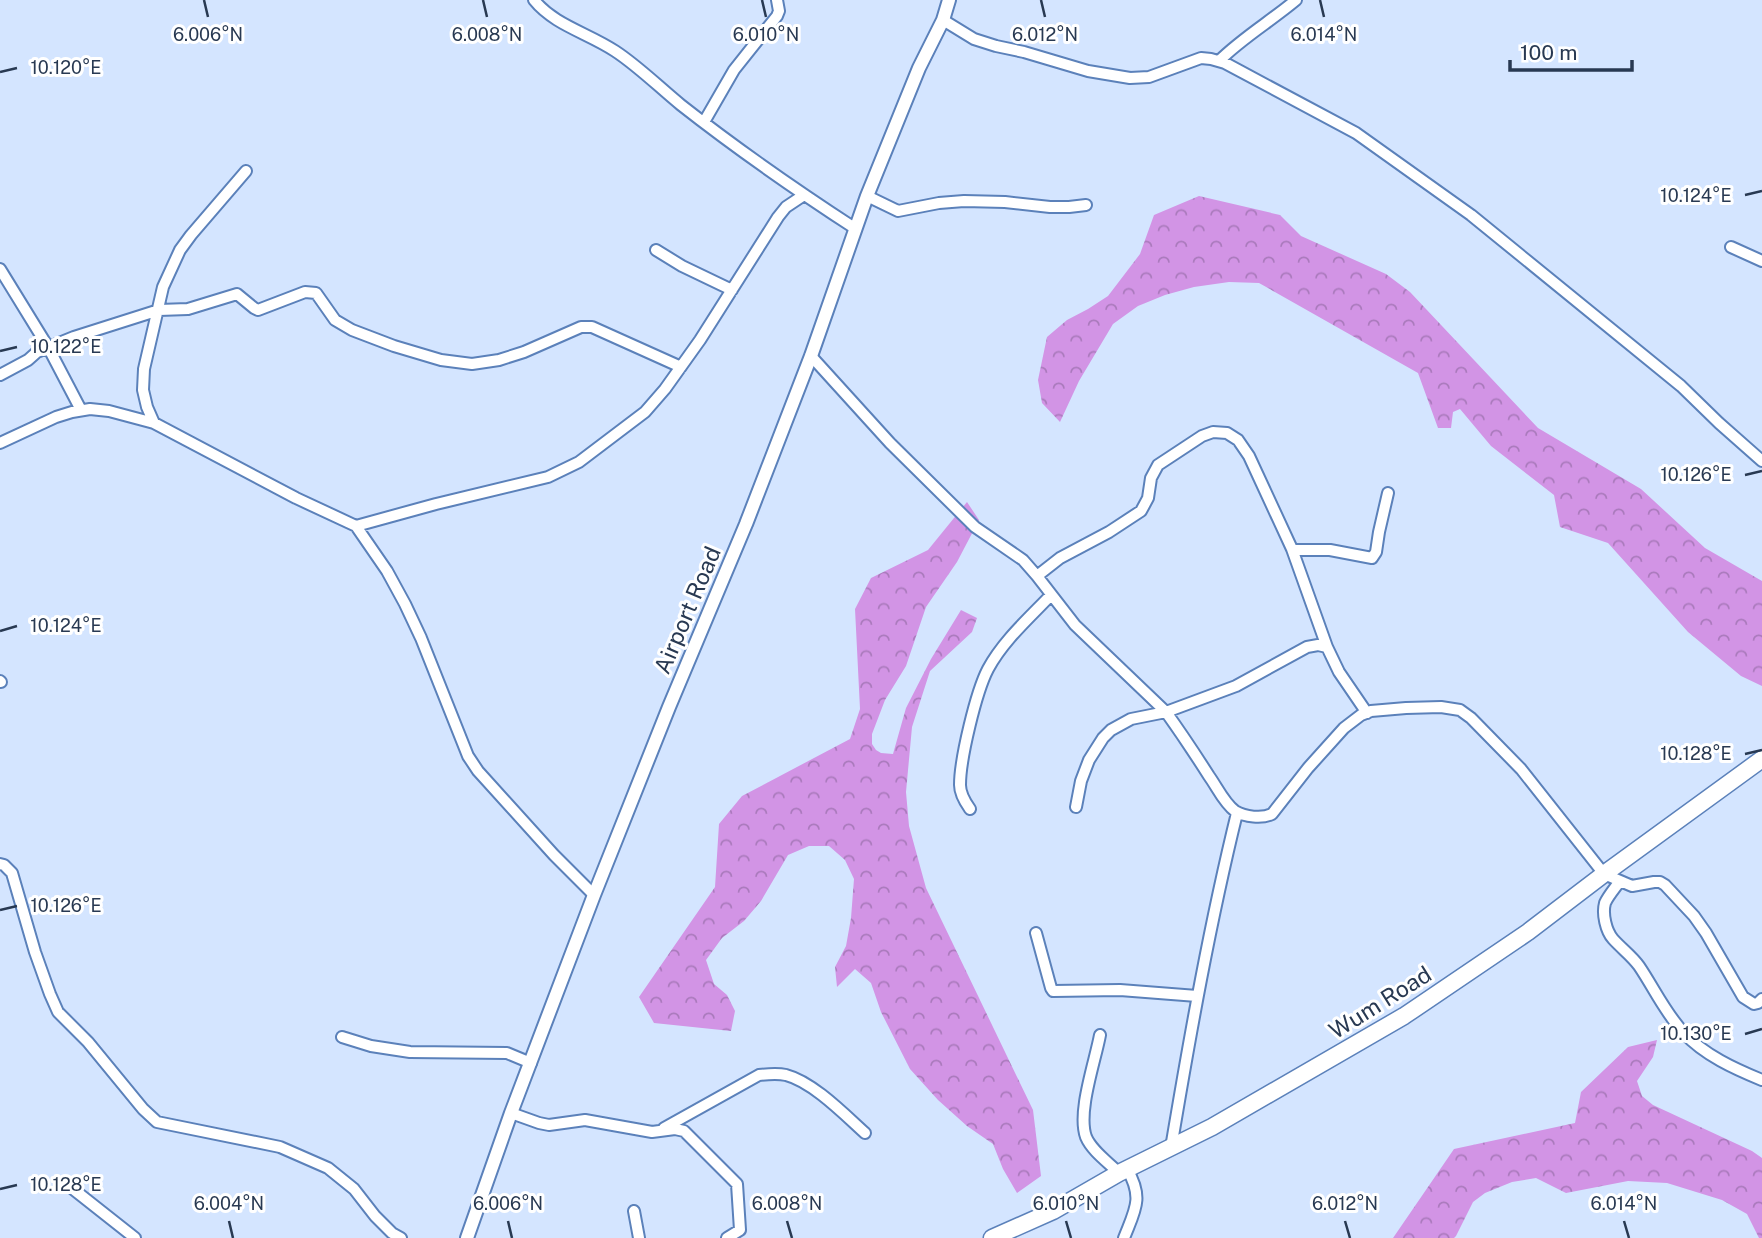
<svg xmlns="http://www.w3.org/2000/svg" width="1762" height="1238" font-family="'Public Sans',sans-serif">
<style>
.forest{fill:url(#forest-crowns)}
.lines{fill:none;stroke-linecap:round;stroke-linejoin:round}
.minor-casing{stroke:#5b81ba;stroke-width:14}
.major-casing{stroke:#5b81ba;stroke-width:16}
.highway-casing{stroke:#5b81ba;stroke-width:19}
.minor{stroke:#fff;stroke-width:10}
.major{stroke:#fff;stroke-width:12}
.highway{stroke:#fff;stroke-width:16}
.ticks{fill:none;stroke:#283952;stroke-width:2.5}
.labels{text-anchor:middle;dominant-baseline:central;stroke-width:6;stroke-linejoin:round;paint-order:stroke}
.street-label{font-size:23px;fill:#283952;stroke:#fff}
.ticks-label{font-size:18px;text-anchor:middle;fill:#283952;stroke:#fff;stroke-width:6;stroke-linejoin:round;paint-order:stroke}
</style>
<defs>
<pattern id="forest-crowns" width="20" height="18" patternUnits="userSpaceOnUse" patternTransform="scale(1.75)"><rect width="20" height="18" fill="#d294e5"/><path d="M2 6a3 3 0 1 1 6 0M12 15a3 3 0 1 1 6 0" fill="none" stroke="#aa7abc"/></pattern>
</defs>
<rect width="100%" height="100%" fill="#d4e5ff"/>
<path class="forest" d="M1199 196 1280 215 1301 236 1386 274 1410 292 1538 428 1641 489 1705 548 1762 581V686L1741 676 1688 632 1608 543 1560 527 1554 495 1491 446 1460 409 1453 412 1451 428H1438L1418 373 1259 283 1229 282 1194 287 1165 295 1138 306 1113 324 1079 381 1060 422 1042 403 1038 380 1047 337 1067 320 1088 309 1108 296 1140 254 1154 215Z
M967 502 979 520 957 562 926 607 906 666 885 700 872 734V744L876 750 881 753 893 754 906 708 931 659 961 610 977 618 972 632 930 671 912 727 906 792 909 826 926 888 1033 1110 1041 1176 1017 1193 1003 1169 993 1144 967 1126 938 1100 910 1069 881 1012 871 983 855 969 837 987 835 967 846 946 851 918 854 879 845 860 829 846H809L788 855 761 901 744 921 722 938 706 960 714 984 727 995 735 1011 731 1031 654 1023 639 997 715 887 719 824 742 796 850 739 860 709 855 609 871 578 928 550Z
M1657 1040 1653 1057 1637 1081 1642 1096 1653 1105 1752 1151 1762 1158V1238H1759L1747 1214 1722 1200 1667 1183 1628 1181 1566 1193 1536 1178 1512 1182 1485 1193 1473 1202 1456 1236 1454 1238H1393L1454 1149 1575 1123 1581 1092 1628 1047Z"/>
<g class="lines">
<g class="minor-casing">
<path id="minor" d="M534 0C554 25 588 33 615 51 638 66 659 87 681 105 737 149 796 190 856 229
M943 20 974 39 996 46 1024 52 1088 71 1130 78 1149 77 1201 58 1211 59 1225 63 1356 133 1471 215 1681 386 1719 423 1762 461
M1219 61C1242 38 1271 21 1296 0
M704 122 734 70 777 16 779 11 777 0
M867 196 898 211 939 203 964 201 1005 202 1050 207H1069L1086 205
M1731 247 1762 261
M656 250 682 266 732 290
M0 269 48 347 81 410
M811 356 890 443 975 527 1023 560 1037 576 1075 625 1166 712C1181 733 1195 754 1209 776 1217 787 1224 803 1235 811 1245 817 1262 819 1272 814L1308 768 1344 728 1361 715 1371 711 1406 708 1441 707 1460 710 1471 718 1521 769 1604 874 1632 886 1654 882H1660L1665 885 1694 916 1706 933 1743 997 1754 1004 1758 1003 1762 999
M0 375 28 360 37 352 74 337 159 310 188 309 237 294 254 308 258 310 305 292 316 293 335 320 352 330 394 346 441 360 472 364 499 360 524 352 581 327H592L681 367
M154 423 147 407 143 390 144 369 163 287 180 250 191 235 246 171
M0 443 56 417 72 412 90 409 109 411 154 423 296 498 356 526 387 571 405 604 421 638 468 756 478 771 554 855 594 895
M356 526 436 504 548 477 579 462 645 412 665 389 700 340 778 217 786 207 804 195
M1293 550H1330L1372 558 1376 552 1379 532 1388 493
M1037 576 1060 558 1109 532 1141 511 1148 498 1151 478 1158 465 1202 436 1213 432 1227 433 1238 440 1249 456 1292 549 1327 647 1339 672 1367 713
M0 681 1 682
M1076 807 1081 781 1089 760 1103 738 1111 730 1131 719 1166 712 1236 686 1307 647 1318 645 1327 647
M970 809C965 802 960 794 960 785 960 759 976 692 988 669 1003 641 1029 618 1051 595
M0 864 4 865 12 873 35 952 50 994 58 1012 88 1042 143 1109 157 1122 280 1147 328 1168 354 1189 375 1216 392 1233 401 1238
M1620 881C1615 888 1608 896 1605 903 1602 914 1606 931 1613 939 1622 949 1632 956 1639 966 1654 988 1665 1013 1684 1033 1704 1055 1735 1069 1762 1080
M1036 933 1051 988 1053 991 1120 990 1197 996
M1100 1035C1095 1062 1077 1112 1086 1137 1092 1151 1108 1162 1119 1173
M342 1037 371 1046 410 1052 507 1053 531 1063
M511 1113 539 1123 549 1125 585 1120 652 1132 675 1129 684 1131 737 1184 740 1230 727 1238
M664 1128 759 1075C768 1074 777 1073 786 1075 813 1082 845 1115 865 1133
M1171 1148C1190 1035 1210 923 1237 813
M73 1189 135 1238
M634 1211 639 1238
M1124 1238C1135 1210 1144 1198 1127 1169"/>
</g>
<g class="major-casing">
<path id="major" d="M467 1238 511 1113 594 895 669 707 746 524 811 356 867 196 919 68 943 20 949 0"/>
</g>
<g class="highway-casing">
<path id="highway" d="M992 1238 1053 1211 1119 1173 1212 1127 1404 1016 1528 932 1604 874 1762 759"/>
</g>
<use href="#minor" class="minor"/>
<use href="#major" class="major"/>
<use href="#highway" class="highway"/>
</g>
<path class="ticks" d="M204 0 208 17M483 0 487 17M762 0 766 17M1041 0 1045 17M1320 0 1324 17M0 72 17 68M1745 195 1762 191M0 351 17 347M1745 475 1762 471M0 631 17 626M1745 754 1762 750M0 910 17 906M1745 1034 1762 1029M0 1189 17 1185M229 1221 233 1238M508 1221 512 1238M787 1221 792 1238M1066 1221 1071 1238M1345 1221 1350 1238M1624 1221 1629 1238"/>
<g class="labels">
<g class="street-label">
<text transform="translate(687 610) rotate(-67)">Airport Road</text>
<text transform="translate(1380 1002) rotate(-32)">Wum Road</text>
</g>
</g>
<g class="ticks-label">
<text x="208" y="41">6.006°N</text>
<text x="487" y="41">6.008°N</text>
<text x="766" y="41">6.010°N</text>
<text x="1045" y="41">6.012°N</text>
<text x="1324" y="41">6.014°N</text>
<text x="66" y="74">10.120°E</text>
<text x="1696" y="202">10.124°E</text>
<text x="66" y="353">10.122°E</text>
<text x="1696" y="481">10.126°E</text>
<text x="66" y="632">10.124°E</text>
<text x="1696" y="760">10.128°E</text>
<text x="66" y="912">10.126°E</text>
<text x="1696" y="1040">10.130°E</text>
<text x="66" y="1191">10.128°E</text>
<text x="229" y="1210">6.004°N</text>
<text x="508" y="1210">6.006°N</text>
<text x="787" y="1210">6.008°N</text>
<text x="1066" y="1210">6.010°N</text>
<text x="1345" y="1210">6.012°N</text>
<text x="1624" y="1210">6.014°N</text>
</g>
<path d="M1510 60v10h122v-10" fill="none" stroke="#283952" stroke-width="3.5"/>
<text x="1520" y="60" font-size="21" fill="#283952" stroke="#ffffff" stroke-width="5" paint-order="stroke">100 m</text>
</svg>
